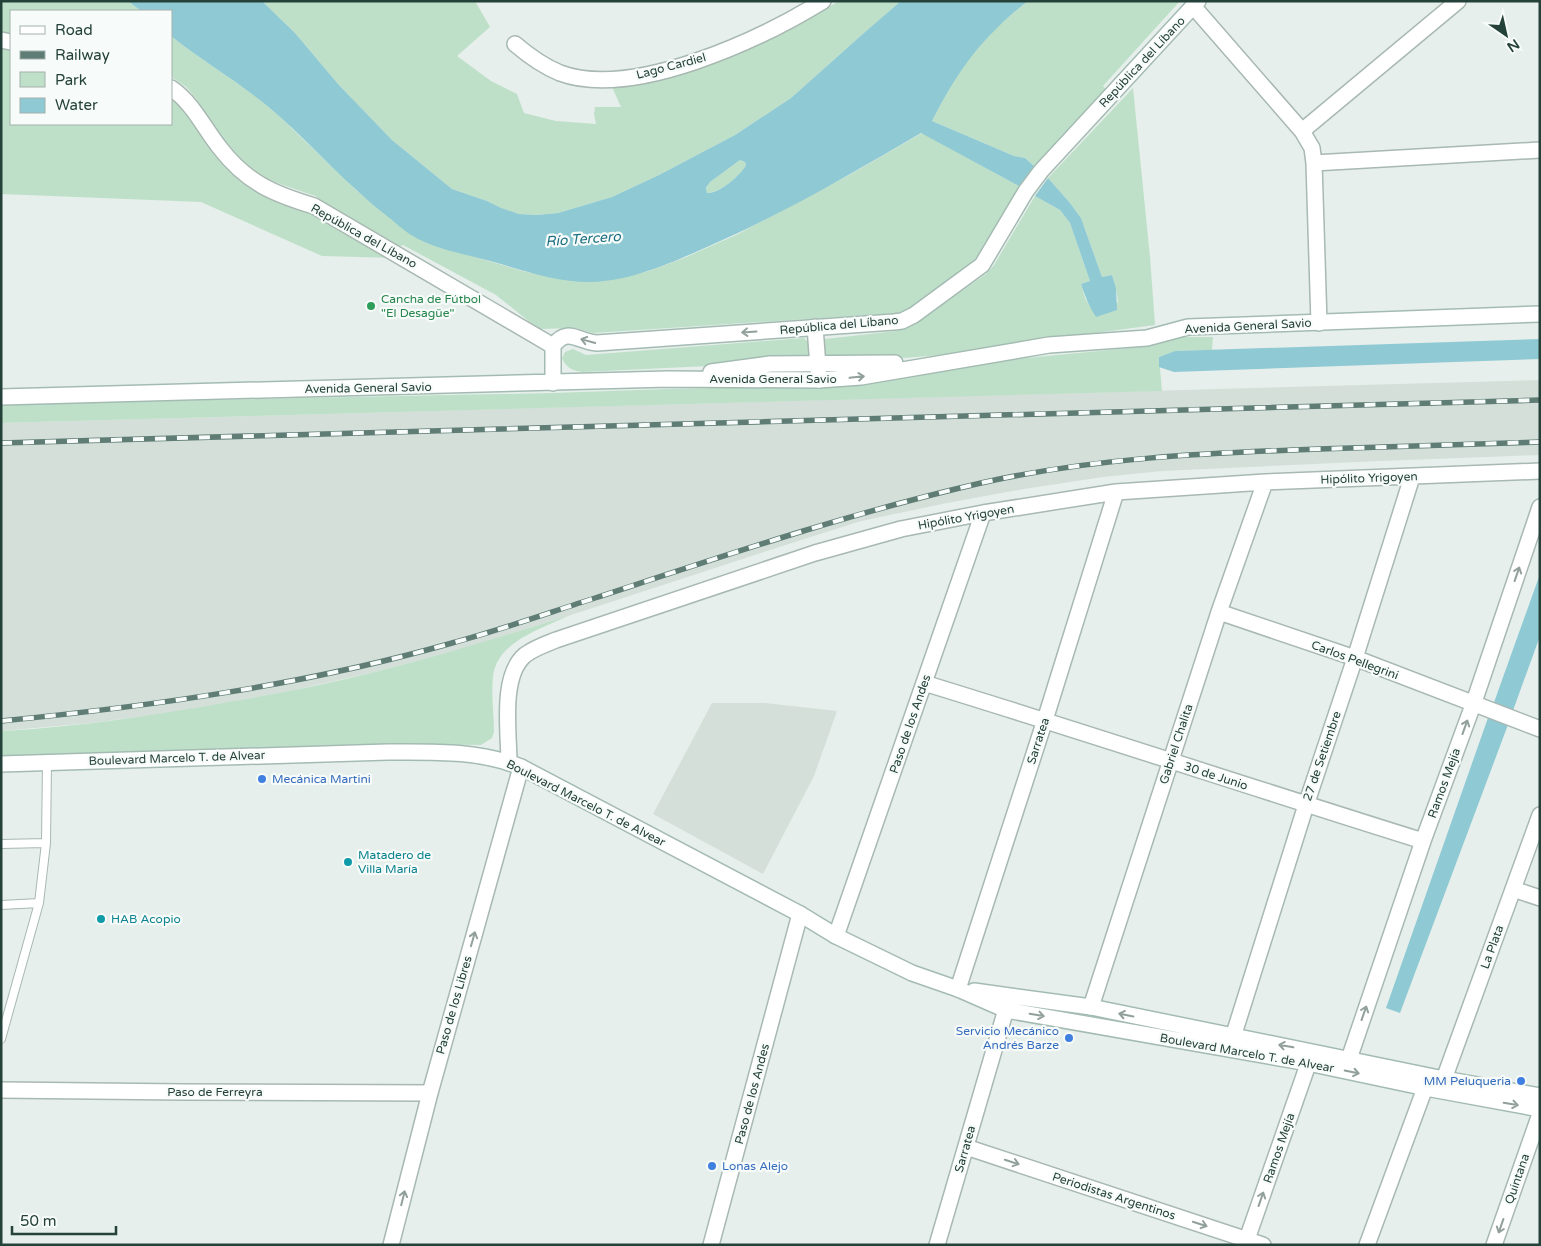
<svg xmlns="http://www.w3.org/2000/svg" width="1541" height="1246" font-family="'Varela Round',sans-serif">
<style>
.built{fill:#d4dfda}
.green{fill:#bfe0c8}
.water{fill:#8ec9d4;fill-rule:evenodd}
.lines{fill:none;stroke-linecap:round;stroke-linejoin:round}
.lane-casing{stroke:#a8b8b2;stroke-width:10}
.street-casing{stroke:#a8b8b2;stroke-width:18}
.secondary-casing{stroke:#a4bbb3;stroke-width:18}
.lane{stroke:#fff;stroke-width:8}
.street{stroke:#fff;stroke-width:15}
.secondary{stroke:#fff;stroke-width:15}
.rail-casing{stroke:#5f7d75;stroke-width:5.5}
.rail{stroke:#f7fbf9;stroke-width:4;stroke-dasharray:11;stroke-linecap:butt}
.oneway{stroke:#92a09c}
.leisure-dot{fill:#2e9e5b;stroke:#f7fbf9;stroke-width:2}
.shop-dot{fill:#3f7fe0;stroke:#f7fbf9;stroke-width:2}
.culture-dot{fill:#0f9aa8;stroke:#f7fbf9;stroke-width:2}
.labels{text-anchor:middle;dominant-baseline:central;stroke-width:4.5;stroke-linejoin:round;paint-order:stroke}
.street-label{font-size:12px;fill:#24423a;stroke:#f7fbf9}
.leisure-label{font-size:12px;fill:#27864d;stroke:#f7fbf9;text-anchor:start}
.shop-label{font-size:12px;fill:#366cbe;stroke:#f7fbf9;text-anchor:start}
.culture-label{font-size:12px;fill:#0d838f;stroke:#f7fbf9;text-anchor:start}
.water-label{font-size:14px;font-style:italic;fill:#1c6f80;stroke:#f7fbf9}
</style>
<rect width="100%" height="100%" fill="#e6efeb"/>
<path class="built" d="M1540 380V455L1380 461 1162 471 1103 477 1024 489 947 503 861 521 773 549 568 616 462 649 379 671 290 691 182 711 91 723 1 731V423Z
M712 703H765L837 711 814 776 763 874 653 814Z"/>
<path class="green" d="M1 1H128L141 11H11V34L1 32Z
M262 1H475L490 27 457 56 491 81 517 94 524 113 556 121 596 124 594 114 595 107H621L612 87 663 79 726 58 798 25 839 1H901L865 32 791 98 735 135 659 175 612 197 558 213 536 215 519 214 500 208 487 201 452 189 392 140 338 84 295 33Z
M1028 1H1180L1103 86 1106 89 1034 166 1025 158 1014 156 932 121C949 87 970 53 998 26 1008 17 1018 9 1028 1Z
M171 36 188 49 258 98 279 116 357 191 412 235 430 244 526 272 593 282 623 277 649 271 684 258 736 235 851 174 922 133 1019 186 982 251 975 259 914 306 899 313 593 333 577 328 540 329 531 323 496 295 403 245 396 248 338 212 315 196 266 179 265 177C222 158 216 119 187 88 183 84 176 80 171 77Z
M1 48 11 49V124H171V97L178 102 190 116 220 160 234 174 319 215 396 258 322 256 201 202 1 194Z
M1133 88 1150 257 1155 325 1073 336 968 353 890 359 824 357 823 340 825 339 896 331 908 328 986 274 994 265 1035 196 1060 210 1070 223 1090 281 1081 284 1085 298 1096 316 1118 302 1116 288 1112 275 1102 277 1081 218 1070 203 1048 178Z
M740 160 745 162 746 165C741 176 719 193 707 193L706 189 710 182Z
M1182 337H1213L1212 350 1175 351 1159 357 1162 391 1 423V404L553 393 666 389 851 385 1026 358 1151 346 1174 338Z
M804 338 809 343 808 357 729 365 583 372C573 371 566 368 562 358L565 352 573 349 586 355Z
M568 616C541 629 496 642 493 677 491 695 494 714 494 732L492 738 481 745 389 744 1 757V731C79 727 157 715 234 701 283 693 331 683 379 671 443 655 506 635 568 616Z"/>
<path class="water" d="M128 1H262L295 33 338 84 392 140 452 189 487 201 501 208 519 214 536 215 558 213 612 197 659 175 735 135 791 98 865 32 901 1H1028C1018 9 1008 17 999 26 971 52 949 87 932 121L1014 156 1025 158 1034 166 1019 186 921 133C851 174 781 215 707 247 671 263 631 281 591 282 555 282 523 270 490 261 464 254 434 249 411 235 403 230 395 222 387 216 348 186 316 149 279 116 246 86 206 64 171 36V11H141ZM740 160 745 162 746 165C741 175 719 194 707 193L706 188 710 182Z
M1048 178 1070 203 1081 218 1102 277 1112 275 1116 288 1117 310 1096 317C1089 306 1085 296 1081 284L1090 281 1070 223 1060 210 1035 196Z
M1540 339V359L1174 372 1159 367V357L1175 351Z
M1540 574V636L1511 716 1492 708Z
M1489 715 1509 722 1400 1013 1386 1008Z"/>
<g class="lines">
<g class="lane-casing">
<path id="lane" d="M1 844 46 843
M1 905 39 903
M1 1039 39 903 46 843 47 762"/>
</g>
<g class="street-casing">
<path id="street" d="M1193 6 1302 131 1312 148 1314 163 1319 323
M1 40 11 42
M515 44C529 56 543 66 560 73 633 100 761 39 823 1
M171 88C193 103 204 128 220 148 247 183 274 194 314 206L553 346
M1302 131 1458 1
M1314 163 1540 150
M815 327 819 380
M1219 612 1355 658 1540 729
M924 683C1091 734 1256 789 1423 841
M509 763C509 733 500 676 525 655 534 648 546 644 556 640L815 553 901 529 983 513 1116 492 1265 482 1540 471
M1513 889 1540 898
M836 936 983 513
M958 989 1045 720 1116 492
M1091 1007 1219 612 1265 482
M1233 1037 1306 805 1355 658 1412 477
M1349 1059 1423 841 1473 705 1540 507
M1444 1079 1540 815
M1 1090 183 1092 430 1093
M966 1147 1263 1245
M391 1245 430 1093 521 767
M711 1245 800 914
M937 1245 1009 999
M1245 1245 1312 1053
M1367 1245 1429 1077
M1494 1245 1540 1114"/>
</g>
<g class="secondary-casing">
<path id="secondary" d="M711 372 770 364 895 363
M553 383V346C568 326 578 342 597 343L894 322 902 321 914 315 982 265 1026 191 1041 171 1198 1
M1 397 668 379 819 380 861 377 1049 345 1147 338 1188 327 1540 314
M1 764 388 752C433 752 478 750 521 767L800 914 836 936 912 973 958 989 1006 1010 1308 1063 1426 1088 1540 1109
M974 991 1091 1007 1444 1079 1540 1096"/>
</g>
<use href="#lane" class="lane"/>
<use href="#street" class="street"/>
<use href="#secondary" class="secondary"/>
<g class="rail-casing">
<path id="rail" d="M1 443 1540 400
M1 721C153 706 305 685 452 643 500 630 548 613 595 598 723 556 850 513 981 483 1092 458 1205 453 1319 449 1392 447 1466 444 1540 442"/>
</g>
<use href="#rail" class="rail"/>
</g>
<defs><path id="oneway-shaft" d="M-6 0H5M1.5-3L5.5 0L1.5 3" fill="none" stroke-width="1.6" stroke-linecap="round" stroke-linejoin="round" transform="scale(1.25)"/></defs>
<g class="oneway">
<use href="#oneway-shaft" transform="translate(749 332) rotate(176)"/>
<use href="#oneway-shaft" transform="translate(588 341) rotate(-165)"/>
<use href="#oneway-shaft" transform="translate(857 377) rotate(-6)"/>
<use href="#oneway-shaft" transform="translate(1517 574) rotate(-71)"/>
<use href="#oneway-shaft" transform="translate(1465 727) rotate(-70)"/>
<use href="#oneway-shaft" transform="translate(473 939) rotate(-74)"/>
<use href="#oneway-shaft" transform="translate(1364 1013) rotate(-71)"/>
<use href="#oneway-shaft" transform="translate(1037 1015) rotate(10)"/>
<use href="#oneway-shaft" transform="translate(1126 1015) rotate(-168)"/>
<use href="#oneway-shaft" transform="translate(1286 1046) rotate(-170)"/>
<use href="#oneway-shaft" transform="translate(1352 1072) rotate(12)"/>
<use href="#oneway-shaft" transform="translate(1511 1104) rotate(10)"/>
<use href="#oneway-shaft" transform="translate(1012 1162) rotate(18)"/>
<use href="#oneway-shaft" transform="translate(403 1198) rotate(-76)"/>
<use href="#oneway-shaft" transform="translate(1261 1199) rotate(-71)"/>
<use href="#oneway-shaft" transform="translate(1200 1224) rotate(18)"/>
<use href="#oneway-shaft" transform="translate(1501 1226) rotate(109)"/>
</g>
<circle class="leisure-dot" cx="371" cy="306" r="5"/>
<g class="shop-dot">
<circle cx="262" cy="779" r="5"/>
<circle cx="1069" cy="1038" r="5"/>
<circle cx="1521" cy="1081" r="5"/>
<circle cx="712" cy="1166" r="5"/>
</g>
<g class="culture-dot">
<circle cx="348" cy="862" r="5"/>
<circle cx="101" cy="919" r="5"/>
</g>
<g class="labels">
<g class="street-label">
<text transform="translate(1142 62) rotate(-47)">República del Líbano</text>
<text transform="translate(671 66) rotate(-15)">Lago Cardiel</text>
<text transform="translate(364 236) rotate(29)">República del Líbano</text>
<text transform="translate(839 325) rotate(-5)">República del Líbano</text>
<text transform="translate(1248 326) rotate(-3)">Avenida General Savio</text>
<text x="773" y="379">Avenida General Savio</text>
<text transform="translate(368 388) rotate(-1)">Avenida General Savio</text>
<text transform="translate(1369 478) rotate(-2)">Hipólito Yrigoyen</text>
<text transform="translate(966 517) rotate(-10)">Hipólito Yrigoyen</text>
<text transform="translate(1355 660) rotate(20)">Carlos Pellegrini</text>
<text transform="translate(910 724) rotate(-71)">Paso de los Andes</text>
<text transform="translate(1038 741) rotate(-72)">Sarratea</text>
<text transform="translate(1176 744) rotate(-72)">Gabriel Chalita</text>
<text transform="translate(1322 756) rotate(-71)">27 de Setiembre</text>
<text transform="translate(177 758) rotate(-2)">Boulevard Marcelo T. de Alvear</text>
<text transform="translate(1216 776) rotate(18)">30 de Junio</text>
<text transform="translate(1444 783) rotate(-70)">Ramos Mejía</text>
<text transform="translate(586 803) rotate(27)">Boulevard Marcelo T. de Alvear</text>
<text transform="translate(1492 947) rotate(-70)">La Plata</text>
<text transform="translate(454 1005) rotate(-74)">Paso de los Libres</text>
<text transform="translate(1247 1053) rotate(10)">Boulevard Marcelo T. de Alvear</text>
<text x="215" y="1092">Paso de Ferreyra</text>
<text transform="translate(752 1094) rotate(-75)">Paso de los Andes</text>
<text transform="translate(1279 1148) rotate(-71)">Ramos Mejía</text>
<text transform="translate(965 1149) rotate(-74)">Sarratea</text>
<text transform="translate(1517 1179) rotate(-71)">Quintana</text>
<text transform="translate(1114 1196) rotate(18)">Periodistas Argentinos</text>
</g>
<g class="leisure-label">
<text x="381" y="299">Cancha de Fútbol<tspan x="381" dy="14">"El Desagüe"</tspan></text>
</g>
<g class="shop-label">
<text x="272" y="779">Mecánica Martini</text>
<text x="1059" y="1031" text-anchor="end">Servicio Mecánico<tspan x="1059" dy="14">Andrés Barze</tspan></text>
<text x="1511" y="1081" text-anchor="end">MM Peluqueria</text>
<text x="722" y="1166">Lonas Alejo</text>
</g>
<g class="culture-label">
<text x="358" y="855">Matadero de<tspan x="358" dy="14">Villa María</tspan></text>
<text x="111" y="919">HAB Acopio</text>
</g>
<g class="water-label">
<text transform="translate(583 239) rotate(-4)">Río Tercero</text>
</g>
</g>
<rect width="1541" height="1246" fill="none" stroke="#24423a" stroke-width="5"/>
<rect x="10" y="10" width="162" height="115" fill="#f7fbf9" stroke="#a3b1ad"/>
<rect x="20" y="26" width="25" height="8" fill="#ffffff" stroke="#a3b1ad"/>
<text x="55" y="35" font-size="15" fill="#24423a">Road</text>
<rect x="20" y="51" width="25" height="8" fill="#5f7d75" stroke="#a3b1ad"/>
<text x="55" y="60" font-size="15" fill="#24423a">Railway</text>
<rect x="20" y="72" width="25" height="15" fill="#bfe0c8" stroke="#a3b1ad"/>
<text x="55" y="85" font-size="15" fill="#24423a">Park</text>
<rect x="20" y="98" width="25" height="15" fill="#8ec9d4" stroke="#a3b1ad"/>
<text x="55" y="110" font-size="15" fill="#24423a">Water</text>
<g transform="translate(1506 35) rotate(146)" stroke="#f7fbf9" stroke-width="4" paint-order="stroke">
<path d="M0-4L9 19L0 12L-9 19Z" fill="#24423a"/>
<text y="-8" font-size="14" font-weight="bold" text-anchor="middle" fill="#24423a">N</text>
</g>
<path d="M12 1226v8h104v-8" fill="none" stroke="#24423a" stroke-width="2.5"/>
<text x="20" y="1226" font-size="15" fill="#24423a" stroke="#f7fbf9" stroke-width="4" paint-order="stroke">50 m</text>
</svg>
